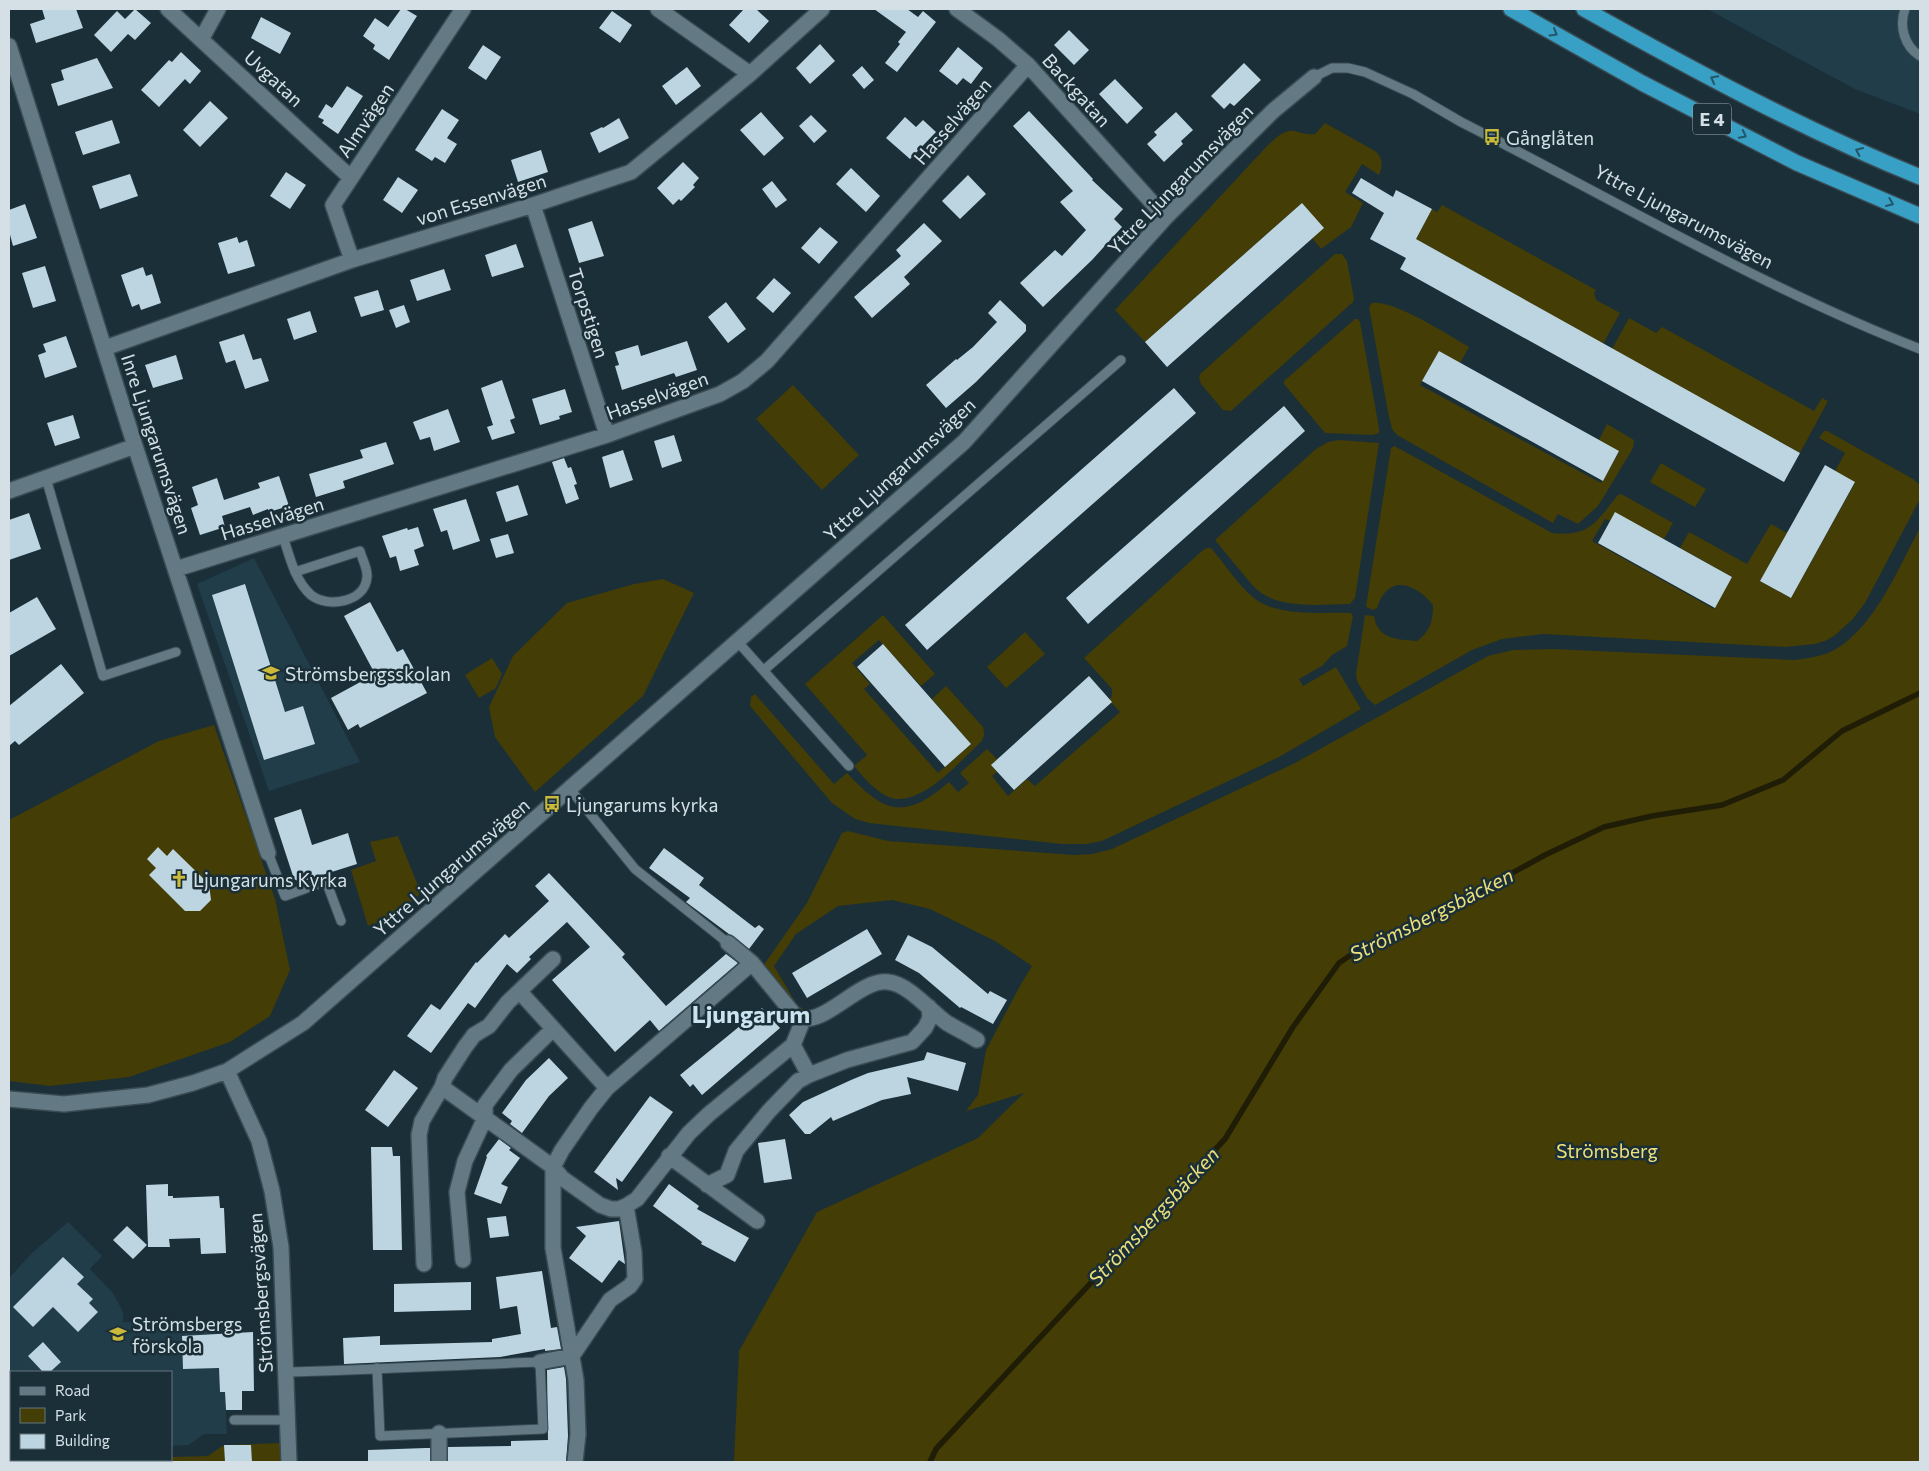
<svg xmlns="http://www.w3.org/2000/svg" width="1929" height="1471" font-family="Commissioner,sans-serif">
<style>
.built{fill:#203d49}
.green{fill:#443d05}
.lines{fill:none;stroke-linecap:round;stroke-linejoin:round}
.stream{stroke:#201d06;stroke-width:5.5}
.building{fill:#bcd5e0}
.lane-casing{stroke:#394b53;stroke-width:11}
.street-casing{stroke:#394b53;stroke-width:18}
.highway-casing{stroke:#394b53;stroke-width:18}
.lane{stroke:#637a84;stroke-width:9}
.street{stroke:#637a84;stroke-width:15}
.highway{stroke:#389fc5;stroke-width:15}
.oneway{stroke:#245669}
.labels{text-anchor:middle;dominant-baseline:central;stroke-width:5;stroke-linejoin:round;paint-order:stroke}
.shield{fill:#1a2f38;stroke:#9cabb2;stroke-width:1}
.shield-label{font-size:18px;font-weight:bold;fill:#d4e0e6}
.street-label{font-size:19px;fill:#d4e0e6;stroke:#1a2f38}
.poi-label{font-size:19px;fill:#d4e0e6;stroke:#1a2f38;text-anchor:start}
.park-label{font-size:19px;fill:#f0e17a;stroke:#1a2f38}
.water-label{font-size:20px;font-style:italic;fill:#eee079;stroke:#1a2f38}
.district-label{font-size:24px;font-weight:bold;fill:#cae3ee;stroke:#1a2f38}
</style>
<rect width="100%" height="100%" fill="#1a2f38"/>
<path class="built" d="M1707 9H1920V114L1855 89Z
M254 558 360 762 269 791 197 584Z
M68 1222 102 1256 90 1269 113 1293 123 1312V1322L222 1320 223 1333 253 1332 254 1391 225 1392 227 1434H204L189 1445 171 1446V1372H11V1397L9 1395V1278L32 1253Z"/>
<path class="green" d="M1325 123 1375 151C1383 158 1383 165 1379 175L1362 164 1345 192 1363 203 1351 227 1321 249 1312 238 1323 228 1302 203 1145 342 1115 310 1267 146C1275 139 1283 129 1295 131 1302 133 1307 135 1315 134Z
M1442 205 1596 290 1594 293 1596 300 1620 313 1603 344 1416 239 1432 209 1437 212Z
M1335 254H1342L1347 261 1354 299 1353 302 1231 411 1223 410 1201 384 1199 377 1200 374Z
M1372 303C1395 300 1448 335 1469 347L1460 363 1439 351 1420 385 1601 483 1619 452 1599 440 1607 424 1634 440 1633 448 1603 498 1597 507 1578 524 1558 514 1553 523 1397 435 1392 429 1388 412 1369 307Z
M1629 318 1656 333 1662 327 1814 411 1822 398 1828 401 1800 453 1612 349Z
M1355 319H1358L1360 322 1379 428V433L1373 435 1325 433 1284 384V381Z
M793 385 859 455 822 490 756 419Z
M1824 431H1827L1913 479 1920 485V499L1865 603 1852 620 1834 636 1825 641 1815 644 1785 647 1543 634 1502 639 1472 650 1375 705 1367 698 1357 681 1356 674 1365 615 1374 616C1378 640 1397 639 1417 641 1430 632 1433 621 1433 605 1414 582 1388 574 1377 608L1373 610 1366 607 1391 448 1394 446 1400 449 1552 533C1590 537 1596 522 1617 496L1620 494 1625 496 1673 523 1664 539 1605 519 1592 541 1714 609 1732 577 1680 548 1689 532 1747 564 1771 524 1787 533 1760 581 1791 598 1855 483 1835 471 1845 453 1819 438Z
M1339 440 1379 443 1355 598 1350 604C1318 604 1277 611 1253 586L1215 540 1316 449 1328 442Z
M1661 463 1706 489 1695 507 1650 482Z
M1920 528V1462H734L739 1351 817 1212 978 1138 1024 1093 966 1111 978 1095 986 1050 1021 984 1032 966 995 941 930 909 892 900 838 906 796 934 774 966 797 1005 810 1013 800 1011 763 966 807 903 842 833 848 831 888 841 1074 855 1092 854 1112 849 1293 764 1488 656 1513 650 1553 649 1795 660C1809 658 1824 656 1836 649 1876 625 1898 568 1920 528Z
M1207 548H1211C1225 564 1238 585 1254 598 1277 617 1322 612 1351 613L1353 616 1347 646 1332 655 1322 666 1299 679 1303 686 1336 667 1361 709 1279 757 1102 841 1086 844H1062L869 823 855 819 832 803 750 706 751 697 755 694 834 784 847 773C885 814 905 820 949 782L958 792 969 783 960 773 987 749 997 759 991 765 997 772 992 776 1008 796 1027 779 1035 786 1120 712 1109 700 1112 696V689L1084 658 1203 550Z
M663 579 694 593 643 696 535 792 495 737 489 707 513 656 567 603 634 584Z
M883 615 935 674 921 686 879 640 852 663 870 684 864 689 938 773 971 744 932 699 946 686 983 727C985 734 984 737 981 742 960 761 927 801 896 799 880 797 864 778 854 766L867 755 805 684Z
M1025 632 1045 654 1006 688 987 667Z
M492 658 502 674 496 688 479 698 465 675Z
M214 725 275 899 290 970 270 1016 230 1042 129 1077 50 1086 9 1081V820L159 741Z
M398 836 421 893 399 914 368 926 351 870 376 861 370 842Z
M281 1443V1462H9L63 1460H171V1457L208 1456 224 1445Z"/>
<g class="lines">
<path class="stream" d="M930 1462 936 1449 1225 1139 1293 1027 1339 963 1361 948 1392 939 1545 855 1604 827 1652 816 1722 805 1783 780 1842 731 1920 693"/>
</g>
<path class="building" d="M42 9H76L83 28 36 43 30 24 45 19Z
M135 9 151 23 135 40 128 34 111 52 94 35 117 11 125 19Z
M401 9H405L417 16 389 60 373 49 375 45 363 36 375 18 388 27Z
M744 9H756L769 21 749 43 729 25Z
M874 9H907L918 17 923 11 936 22 897 72 885 63 900 44 898 42 906 32Z
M612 11 632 25 620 43 599 28Z
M261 17 291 33 280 54 251 38Z
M1069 30 1089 50 1074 65 1054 45Z
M820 44 835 61 810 84 796 68Z
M483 45 501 57 486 80 468 68Z
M958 47 983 68 971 84 963 78 957 85 939 71Z
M181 52 201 71 190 84 185 79 159 107 141 90 169 60 172 62Z
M97 58 113 88 58 106 51 84 64 80 61 70Z
M1244 63 1261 80 1234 106 1230 103 1224 109 1211 96Z
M862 66 874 80 864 89 852 75Z
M687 67 701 86 676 105 662 86Z
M1115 79 1143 108 1127 124 1099 94Z
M347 86 363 96 338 134 322 123 324 120 318 117 326 104 332 108Z
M210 101 228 118 200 147 183 130Z
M442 109 459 120 447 138 457 144 445 163 435 157 432 161 415 150Z
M1029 111 1093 179 1092 180 1123 209 1114 219 1122 227 1092 260 1043 307 1020 283 1055 250 1062 256 1086 230 1060 202 1073 191 1013 126Z
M761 112 784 138 764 156 740 130Z
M1176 112 1193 130 1181 141 1183 144 1164 162 1147 144 1157 135 1154 132Z
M811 115 827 131 814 143 799 126Z
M905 117 916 127 923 120 936 132 910 159 886 138Z
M619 118 629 138 599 153 590 133 602 127 603 128Z
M112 120 120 143 83 155 75 132Z
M541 150 548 172 518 182 511 160Z
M683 162 699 178 693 185 695 187 681 201 679 199 673 205 657 188Z
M851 168 880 196 866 212 836 184Z
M286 172 306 185 290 209 270 196Z
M130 174 138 196 100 209 92 186Z
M968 175 986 194 960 219 942 201Z
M398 177 418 190 402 213 383 200Z
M1361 178 1393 197 1396 190 1432 209 1416 239 1800 453 1784 482 1400 269 1406 258 1370 239 1384 213 1352 193Z
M772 181 787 200 776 208 762 189Z
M1302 203 1324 228 1167 367 1145 342Z
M25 204 37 238 13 246 9 231V210Z
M592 221 604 256 579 263 568 229Z
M924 223 942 241 904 277 910 284 872 318 854 297 901 256 896 250Z
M820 227 838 242 819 264 801 248Z
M237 237 239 243 247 240 255 266 228 274 218 243Z
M516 244 524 267 492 277 485 255Z
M45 266 56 301 33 308 22 273Z
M143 267 146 276 152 274 161 303 141 310 139 304 132 307 121 275Z
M444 269 451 290 417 301 410 280Z
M774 278 791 293 773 313 756 298Z
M378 290 384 310 361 317 354 297Z
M1000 300 1026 325V331L976 382 946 408 926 385 956 359 957 360 973 347 997 322 988 313Z
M726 302 746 329 728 343 708 317Z
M404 305 410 322 396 328 389 310Z
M310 311 317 332 294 340 287 319Z
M244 334 253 360 261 358 269 381 245 389 235 360 226 363 219 342Z
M66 336 77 367 45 378 38 355 46 352 43 344Z
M687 341 697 370 676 377 674 373 622 390 615 366 619 365 615 352 638 345 641 356Z
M1439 351 1619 451 1603 481 1422 381Z
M176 355 183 379 153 388 145 365Z
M502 380 515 418 510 420 515 433 492 440 487 427 493 425 481 388Z
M1174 388 1196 413 927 650 905 625Z
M565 389 572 412 559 416 560 419 540 425 532 399Z
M1284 406 1305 431 1088 624 1066 598Z
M448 409 460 442 434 451 430 437 420 440 413 422Z
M73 415 80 438 55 446 47 423Z
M674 435 682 461 662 468 654 441Z
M386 442 394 464 343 481 345 488 316 497 309 474 363 458 360 450Z
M623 450 633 480 610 488 602 457Z
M564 458 568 468 571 467 577 484 574 485 579 499 566 504 552 462Z
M1825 465 1855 482 1791 598 1760 581Z
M279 476 289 506 269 512 268 509 253 515 250 507 222 516 225 527 200 535 191 508 198 505 192 487 217 478 224 500 260 488 258 483Z
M518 485 528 515 506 522 496 492Z
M466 499 480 541 453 550 447 530 441 532 433 509Z
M1615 512 1732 577 1715 608 1598 543Z
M29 513 41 549 9 560V520Z
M418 527 424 546 414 550 419 565 400 571 396 556 390 558 382 536 407 528 408 530Z
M508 534 514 553 496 558 490 539Z
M245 584 285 712 303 706 315 744 264 760 212 595Z
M37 597 56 629 9 656V613Z
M370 602 397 652 403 649 427 693 360 728 358 724 348 730 331 698 375 674 344 616Z
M883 644 971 744 945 767 857 667Z
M61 664 84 693 19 745 15 741 9 746V706Z
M1089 676 1112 702 1014 790 991 765Z
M301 809 312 845 348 833 357 864 300 882 294 879 274 818Z
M158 847 167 856 173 849 209 884 211 900 200 911H185L149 875 156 868 147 859Z
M664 848 704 878 699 885 755 928 759 925 764 929 749 949 686 902 690 898 649 868Z
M549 873 625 954 622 957 666 1006 726 954 738 963 659 1031 650 1020 615 1052 552 980 590 947 567 922 529 957 531 959 517 973 507 964 475 1008 468 1003 431 1053 407 1036 431 1004 440 1010 476 962 477 963 505 934 509 938 549 901 535 886Z
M867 929 882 954 807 998 792 973Z
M908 935 932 947 988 994 990 991 1007 1000 993 1024 961 1007 960 1008 919 973 895 960Z
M762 1008 780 1028 702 1095 693 1084 690 1087 680 1075Z
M927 1052 966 1063 958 1091 907 1077 911 1094 882 1100 833 1121 831 1117 810 1134H805L789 1115 803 1102 851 1080 868 1073 924 1060Z
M549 1058 568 1078 549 1096 522 1133 510 1124 512 1121 502 1113 526 1080Z
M394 1070 418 1088 388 1127 365 1110Z
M650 1096 673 1112 622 1182 616 1178 618 1190 594 1172Z
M499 1139 511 1148 509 1150 520 1158 501 1184 508 1187 501 1204 474 1194 487 1157 486 1156Z
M785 1139 792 1179 764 1183 758 1143Z
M371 1147H392L393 1156H400L402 1250H373Z
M168 1184V1196H173V1198L219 1196 220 1208H224L226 1253 201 1254 200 1238 169 1239 170 1247H148L146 1185Z
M669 1184 699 1206 697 1209 749 1238 735 1262 701 1244 702 1242 653 1206Z
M506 1216 509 1236 490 1238 487 1218Z
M619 1221 625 1264 619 1260 602 1283 569 1258 586 1236 576 1227Z
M127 1226 147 1245 133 1259 113 1240Z
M63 1257 84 1277 77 1284 93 1299 89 1303 98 1312 78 1332 53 1307 33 1327 13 1307Z
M542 1271 551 1328 557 1327 561 1349 545 1351V1349L500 1357 344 1364 343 1338 380 1336V1345L492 1342V1339L521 1334 517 1306 500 1309 496 1277Z
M471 1282V1310L394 1312V1284Z
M253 1332 254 1391H242V1410H226L225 1392H220L219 1368 183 1369 182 1336Z
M43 1342 61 1362 50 1372H43L28 1356Z
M564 1367 566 1379 568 1436 566 1462H448V1447L511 1446V1441L548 1440 547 1370Z
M224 1445H251L252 1462H225Z
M426 1448H430V1462H368V1450Z"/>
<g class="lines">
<g class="lane-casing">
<path id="lane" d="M1905 9C1899 26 1904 46 1920 56
M1314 77 1332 68H1348L1365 72 1413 94 1461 122C1613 199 1761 287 1920 349
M46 478 103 676 176 652
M283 536C289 555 295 581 311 595 327 608 365 603 367 577 368 569 362 559 360 551L295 572
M737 641 849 766
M764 670 1121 360
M570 789 635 869 728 943
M268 853 285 896 326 881 341 921
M285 1372C370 1370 455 1365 540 1362L543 1429 380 1436 377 1368
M234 1420H287"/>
</g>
<g class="street-casing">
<path id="street" d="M168 9 351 178
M658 9 750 74
M957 9 998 39 1028 65 1157 208
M202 38 218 9
M9 46 135 446 268 853
M533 205 607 435
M352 260 333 205 463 9
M105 348 352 260 533 205 631 172 750 74 822 9
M9 491 135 446
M176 569 607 435 720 394 743 381 767 361 1028 65
M728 943 752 963 797 1018C827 1026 858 979 888 982 909 984 930 1011 947 1023 957 1029 968 1034 977 1040
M520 992 607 1088
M793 1045 809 1075
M227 1071 259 1141 272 1191 281 1247 289 1462
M442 1087 553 1167 562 1178 600 1205 611 1209H619L626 1206 637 1199 689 1133 709 1114 793 1045 803 1020
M9 1099 64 1104 148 1095 193 1083 227 1071 303 1023 964 442 1166 217 1273 111 1314 77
M669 1156 757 1221
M707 1185 727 1175 736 1151 769 1111 798 1081 809 1075 847 1060 912 1042 925 1028 930 1018 929 1007
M463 1260 457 1192 465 1161 485 1118V1105L511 1070 553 1029
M424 1264 419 1135 422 1121 442 1087 445 1078 465 1047 474 1035 489 1026 508 1002 553 959
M540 1362 572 1356 610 1300 630 1286 635 1279 634 1252 626 1206
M439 1433V1462
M575 1462 578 1434 576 1380 553 1248V1167L562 1150 591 1108 607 1088 752 963"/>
</g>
<g class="highway-casing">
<path id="highway" d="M1511 9 1642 83 1797 163 1920 216
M1584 9C1693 70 1804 130 1920 177"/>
</g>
<use href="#lane" class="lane"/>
<use href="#street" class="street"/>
<use href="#highway" class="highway"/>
</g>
<defs><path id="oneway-chevron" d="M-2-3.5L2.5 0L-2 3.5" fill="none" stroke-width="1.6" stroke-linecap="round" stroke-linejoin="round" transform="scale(1.25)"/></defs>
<g class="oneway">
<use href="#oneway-chevron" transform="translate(1554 33) rotate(30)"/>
<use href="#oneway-chevron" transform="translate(1714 79) rotate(-152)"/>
<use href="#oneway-chevron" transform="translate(1743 135) rotate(27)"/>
<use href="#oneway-chevron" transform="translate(1859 151) rotate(-155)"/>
<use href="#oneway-chevron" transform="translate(1890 203) rotate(23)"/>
</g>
<defs>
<g id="bus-bare" transform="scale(1.35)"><path d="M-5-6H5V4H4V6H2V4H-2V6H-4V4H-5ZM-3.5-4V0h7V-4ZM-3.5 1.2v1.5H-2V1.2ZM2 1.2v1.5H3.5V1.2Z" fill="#cbba39" stroke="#1a2f38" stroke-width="2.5" paint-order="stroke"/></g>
<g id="school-bare" transform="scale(1.35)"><path d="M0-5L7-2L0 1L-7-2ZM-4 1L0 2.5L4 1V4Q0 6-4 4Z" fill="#cbba39" stroke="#1a2f38" stroke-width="2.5" paint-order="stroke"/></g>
<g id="church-bare" transform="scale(1.35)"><path d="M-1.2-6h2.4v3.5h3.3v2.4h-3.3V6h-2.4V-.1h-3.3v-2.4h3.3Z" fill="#cbba39" stroke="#1a2f38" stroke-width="2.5" paint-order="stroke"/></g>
</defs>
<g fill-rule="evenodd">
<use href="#bus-bare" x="1492" y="137"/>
<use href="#school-bare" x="271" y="673"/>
<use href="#bus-bare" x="552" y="804"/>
<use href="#church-bare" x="179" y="879"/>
<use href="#school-bare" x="118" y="1334"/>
</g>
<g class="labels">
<rect class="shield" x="1693" y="103.5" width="38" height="31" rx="4"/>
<g class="shield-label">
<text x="1712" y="119">E 4</text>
</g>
<g class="street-label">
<text transform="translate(274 78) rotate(43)">Uvgatan</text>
<text transform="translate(1077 90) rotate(48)">Backgatan</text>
<text transform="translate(365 120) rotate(-56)">Almvägen</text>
<text transform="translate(952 121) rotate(-49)">Hasselvägen</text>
<text transform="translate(1180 179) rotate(-46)">Yttre Ljungarumsvägen</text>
<text transform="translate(481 199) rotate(-17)">von Essenvägen</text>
<text transform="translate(1684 216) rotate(28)">Yttre Ljungarumsvägen</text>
<text transform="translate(589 313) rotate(72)">Torpstigen</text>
<text transform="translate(657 395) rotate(-20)">Hasselvägen</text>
<text transform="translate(157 444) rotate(72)">Inre Ljungarumsvägen</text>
<text transform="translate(899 469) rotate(-43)">Yttre Ljungarumsvägen</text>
<text transform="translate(272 518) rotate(-17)">Hasselvägen</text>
<text transform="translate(451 867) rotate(-41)">Yttre Ljungarumsvägen</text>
<text transform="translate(260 1293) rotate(-94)">Strömsbergsvägen</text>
</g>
<g class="poi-label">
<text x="1506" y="137">Gånglåten</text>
<text x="285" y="673">Strömsbergsskolan</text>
<text x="566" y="804">Ljungarums kyrka</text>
<text x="193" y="879">Ljungarums Kyrka</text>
<text x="132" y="1323">Strömsbergs<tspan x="132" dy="22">förskola</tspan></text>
</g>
<g class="park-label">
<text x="1607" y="1150">Strömsberg</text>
</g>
<g class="water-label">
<text transform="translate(1431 914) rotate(-27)">Strömsbergsbäcken</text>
<text transform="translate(1153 1216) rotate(-47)">Strömsbergsbäcken</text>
</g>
<g class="district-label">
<text x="751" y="1013">Ljungarum</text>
</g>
</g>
<rect width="1929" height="1471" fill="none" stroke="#d4e0e6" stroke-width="20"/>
<rect x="10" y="1371" width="162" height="90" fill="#1a2f38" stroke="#64767e"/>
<rect x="20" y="1387" width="25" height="8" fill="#637a84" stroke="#64767e"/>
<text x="55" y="1396" font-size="15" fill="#d4e0e6">Road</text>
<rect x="20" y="1408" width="25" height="15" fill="#443d05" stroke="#64767e"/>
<text x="55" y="1421" font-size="15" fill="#d4e0e6">Park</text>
<rect x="20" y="1434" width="25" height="15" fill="#bcd5e0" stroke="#64767e"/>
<text x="55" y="1446" font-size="15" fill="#d4e0e6">Building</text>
</svg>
